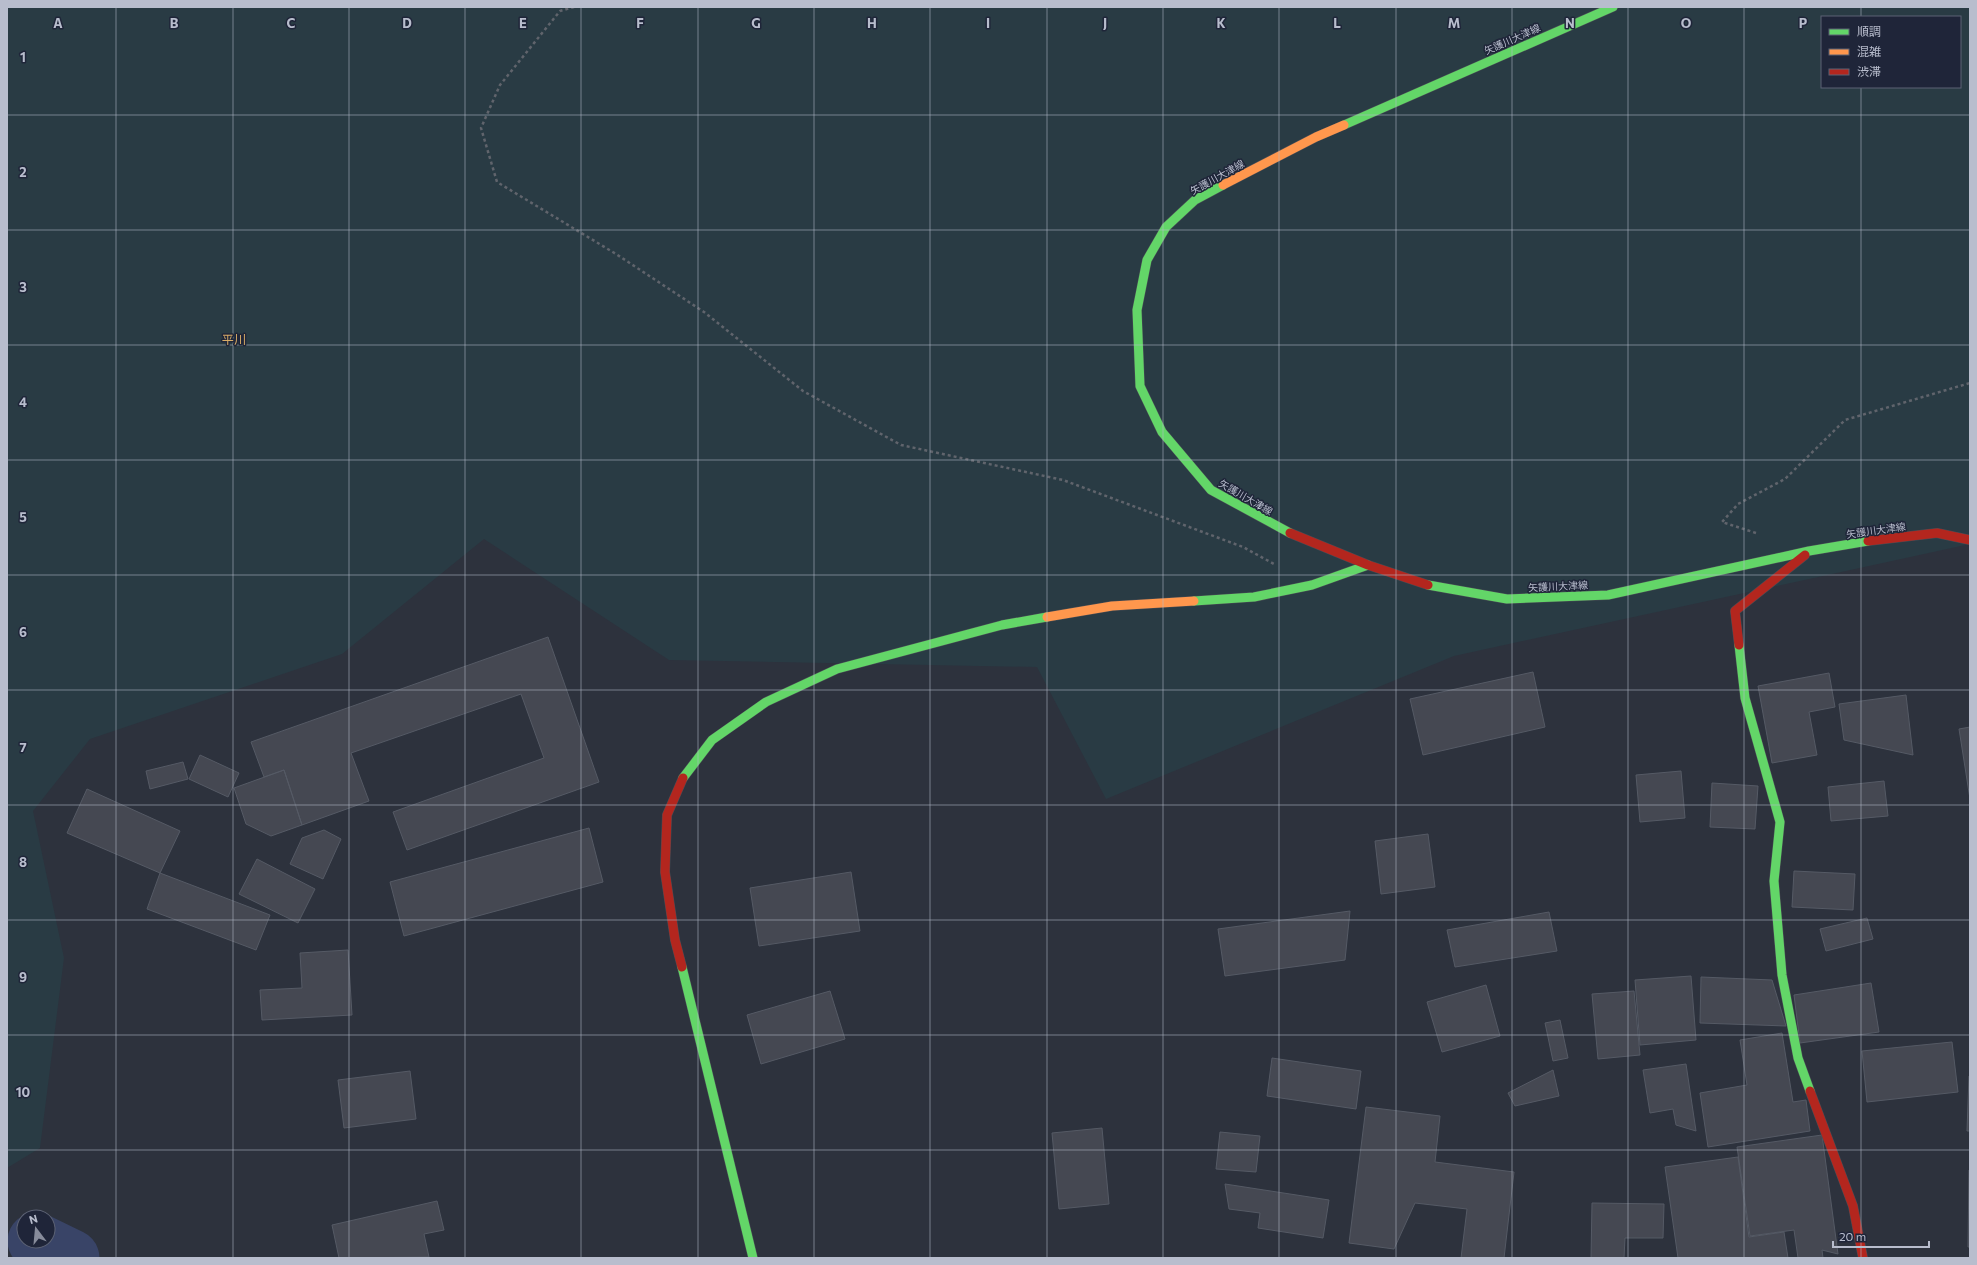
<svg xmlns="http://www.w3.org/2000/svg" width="1977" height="1265" font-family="Commissioner,'Noto Sans JP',sans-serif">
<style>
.green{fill:#293b44;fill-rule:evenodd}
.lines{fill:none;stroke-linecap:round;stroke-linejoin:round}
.river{stroke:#394467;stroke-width:57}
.building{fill:#454852;stroke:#555a65}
.fast-casing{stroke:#4a4d55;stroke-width:10}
.slow-casing{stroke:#4a4d55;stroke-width:10}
.jam-casing{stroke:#4a4d55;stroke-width:10}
.path{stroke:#60646c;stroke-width:2.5;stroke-dasharray:3 3;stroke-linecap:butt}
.fast{stroke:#63d668;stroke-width:9}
.slow{stroke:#ff974d;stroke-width:9}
.jam{stroke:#b3261e;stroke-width:9}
.grid{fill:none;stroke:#b8bdcd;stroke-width:1;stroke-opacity:0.55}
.labels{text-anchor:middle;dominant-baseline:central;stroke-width:3;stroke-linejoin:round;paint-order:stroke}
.street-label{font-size:10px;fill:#b8bdcd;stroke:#1f2539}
.quarter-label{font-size:12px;fill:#d9ad67;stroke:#1f2539}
.grid-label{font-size:13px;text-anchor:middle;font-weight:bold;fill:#b8bdcd;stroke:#1f2539;stroke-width:3;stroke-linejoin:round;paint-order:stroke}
</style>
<rect width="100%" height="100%" fill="#2d323d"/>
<path class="green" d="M7 7H1970V544L1454 656 1106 799 1037 667 669 660 484 539 342 654 90 739 33 811 64 958 40 1148 7 1168ZM1822 17H1960V87H1822Z"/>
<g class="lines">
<path class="river" d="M36 1241 71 1258"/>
</g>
<path class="building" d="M548 637 599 782 407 850 393 812 544 758 521 694 351 753 369 801 302 825 284 770 264 777 251 742Z
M1533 672 1545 727 1423 755 1410 699Z
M1829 673 1835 707 1809 712 1817 755 1772 763 1758 686Z
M1906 695 1913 755 1844 740 1839 704Z
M1970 727V799L1959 729Z
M200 755 239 773 228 797 189 779Z
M183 762 188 779 150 789 146 771Z
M284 770 302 825 271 836 246 824 234 788Z
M1681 771 1685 818 1640 822 1636 775Z
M1884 781 1888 816 1831 821 1828 787Z
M1712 783 1758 786 1755 829 1710 827Z
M87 789 180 831 160 873 67 833Z
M589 828 603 882 404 936 390 882Z
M324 830 341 839 323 879 290 864 302 838Z
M1428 834 1435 887 1381 894 1375 841Z
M257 859 315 889 298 923 239 894Z
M1794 871 1855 874 1853 910 1792 907Z
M851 872 860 931 759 946 750 888Z
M160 873 270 915 256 950 147 909Z
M1350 911 1345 960 1225 976 1218 929Z
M1549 912 1557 951 1455 967 1447 930Z
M1867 918 1873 939 1826 951 1820 929Z
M348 950 352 1015 262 1020 260 990 302 988 300 953Z
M1691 976 1696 1040 1640 1045 1635 980Z
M1701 977 1772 980 1786 1026 1700 1023Z
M1871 983 1879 1032 1800 1043 1794 995Z
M1486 985 1500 1036 1442 1052 1427 1002Z
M830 991 845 1039 761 1064 747 1015Z
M1634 991 1640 1055 1598 1059 1592 994Z
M1560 1020 1568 1058 1553 1061 1545 1023Z
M1782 1033 1793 1102 1806 1100 1810 1131 1708 1147 1700 1093 1747 1085 1740 1040Z
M1952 1042 1958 1092 1867 1102 1862 1051Z
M1272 1058 1361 1071 1356 1109 1267 1096Z
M1686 1064 1696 1131 1676 1125 1673 1109 1650 1113 1643 1070Z
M1553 1070 1559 1096 1515 1106 1508 1093Z
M410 1071 416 1119 344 1128 338 1080Z
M1969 1076H1970V1131H1967Z
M1366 1107 1440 1116 1435 1162 1514 1172 1504 1258H1461L1467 1209 1415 1203 1394 1249 1349 1243Z
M1102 1128 1109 1204 1059 1209 1052 1133Z
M1220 1132 1260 1136 1256 1172 1216 1169Z
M1822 1135 1838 1254 1822 1250 1823 1258H1798L1794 1230 1750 1236 1737 1147Z
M1738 1157 1749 1237 1784 1232 1788 1258H1678L1665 1167Z
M1969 1170H1970V1247H1968Z
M1225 1184 1329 1200 1323 1238 1258 1228 1260 1213 1229 1209Z
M437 1201 444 1230 424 1234 429 1257 339 1258 332 1225Z
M1592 1203 1664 1204 1663 1238H1625L1624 1258H1591Z"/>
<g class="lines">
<g class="fast-casing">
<path id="fast" d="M1344 125 1613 7
M1223 185 1195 200 1166 227 1147 260 1137 310 1140 386 1162 432 1211 490 1290 533
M1428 585 1507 599 1608 595 1809 551 1868 541
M1194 601 1254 597 1312 585 1368 565
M1739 645 1745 698 1780 822 1774 881 1782 975 1798 1058 1810 1091
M683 778 712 740 766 702 837 669 1002 625 1047 617
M682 967 753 1258"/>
</g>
<g class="slow-casing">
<path id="slow" d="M1223 185 1316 137 1344 125
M1047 617 1112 606 1194 601"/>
</g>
<g class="jam-casing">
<path id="jam" d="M1290 533 1368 565 1428 585
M1868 541 1937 533 1970 540
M1739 645 1735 611 1805 555
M682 967 675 940 665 872 667 815 683 778
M1810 1091 1853 1206 1863 1258"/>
</g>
<path class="path" d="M574 7 560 11 500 85 481 128 497 182 616 254 704 312 803 391 901 445 1063 480 1243 547 1274 564
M1756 533 1722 522 1738 504 1785 479 1845 420 1970 383"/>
<use href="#fast" class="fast"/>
<use href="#slow" class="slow"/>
<use href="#jam" class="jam"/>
</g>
<path class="grid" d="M116 7V1258M233 7V1258M349 7V1258M465 7V1258M581 7V1258M698 7V1258M814 7V1258M930 7V1258M1047 7V1258M1163 7V1258M1279 7V1258M1396 7V1258M1512 7V1258M1628 7V1258M1744 7V1258M1861 7V17M1861 87V1258M7 115H1970M7 230H1970M7 345H1970M7 460H1970M7 575H1970M7 690H1970M7 805H1970M7 920H1970M7 1035H1970M7 1150H1970"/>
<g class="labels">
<g class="street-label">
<text transform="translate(1512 39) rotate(-24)">矢護川大津線</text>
<text transform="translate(1217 177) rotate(-29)">矢護川大津線</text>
<text transform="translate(1246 497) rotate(30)">矢護川大津線</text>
<text transform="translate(1876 530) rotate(-8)">矢護川大津線</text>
<text transform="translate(1558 586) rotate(-3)">矢護川大津線</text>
</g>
<g class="quarter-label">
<text x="234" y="339">平川</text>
</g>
</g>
<g class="grid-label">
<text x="58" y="28">A</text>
<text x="174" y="28">B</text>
<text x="291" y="28">C</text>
<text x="407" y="28">D</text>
<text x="523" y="28">E</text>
<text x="640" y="28">F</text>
<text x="756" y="28">G</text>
<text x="872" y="28">H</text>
<text x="988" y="28">I</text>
<text x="1105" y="28">J</text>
<text x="1221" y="28">K</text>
<text x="1337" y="28">L</text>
<text x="1454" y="28">M</text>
<text x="1570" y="28">N</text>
<text x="1686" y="28">O</text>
<text x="1803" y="28">P</text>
<text x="23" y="62">1</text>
<text x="23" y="177">2</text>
<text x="23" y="292">3</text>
<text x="23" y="407">4</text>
<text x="23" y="522">5</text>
<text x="23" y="637">6</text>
<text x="23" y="752">7</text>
<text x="23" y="867">8</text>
<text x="23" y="982">9</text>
<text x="23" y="1097">10</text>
</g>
<rect width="1977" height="1265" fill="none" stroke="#b8bdcd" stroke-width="16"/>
<rect x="1821" y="16" width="140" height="72" fill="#1f2539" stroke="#5c6274"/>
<rect x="1829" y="29" width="20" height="6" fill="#63d668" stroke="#5c6274"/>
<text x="1857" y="36" font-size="12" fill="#b8bdcd">順調</text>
<rect x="1829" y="49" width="20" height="6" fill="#ff974d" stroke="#5c6274"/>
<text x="1857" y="56" font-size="12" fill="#b8bdcd">混雑</text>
<rect x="1829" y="69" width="20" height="6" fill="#b3261e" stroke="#5c6274"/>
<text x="1857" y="76" font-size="12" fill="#b8bdcd">渋滞</text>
<g transform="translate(36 1229) rotate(344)"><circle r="19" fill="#1f2539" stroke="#5c6274"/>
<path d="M0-3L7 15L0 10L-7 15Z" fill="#878c9b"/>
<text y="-6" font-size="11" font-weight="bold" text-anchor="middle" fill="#b8bdcd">N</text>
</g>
<path d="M1833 1241v6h96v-6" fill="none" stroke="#b8bdcd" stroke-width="2"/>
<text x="1839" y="1241" font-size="12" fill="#b8bdcd" stroke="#1f2539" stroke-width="3" paint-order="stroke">20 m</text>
</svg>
